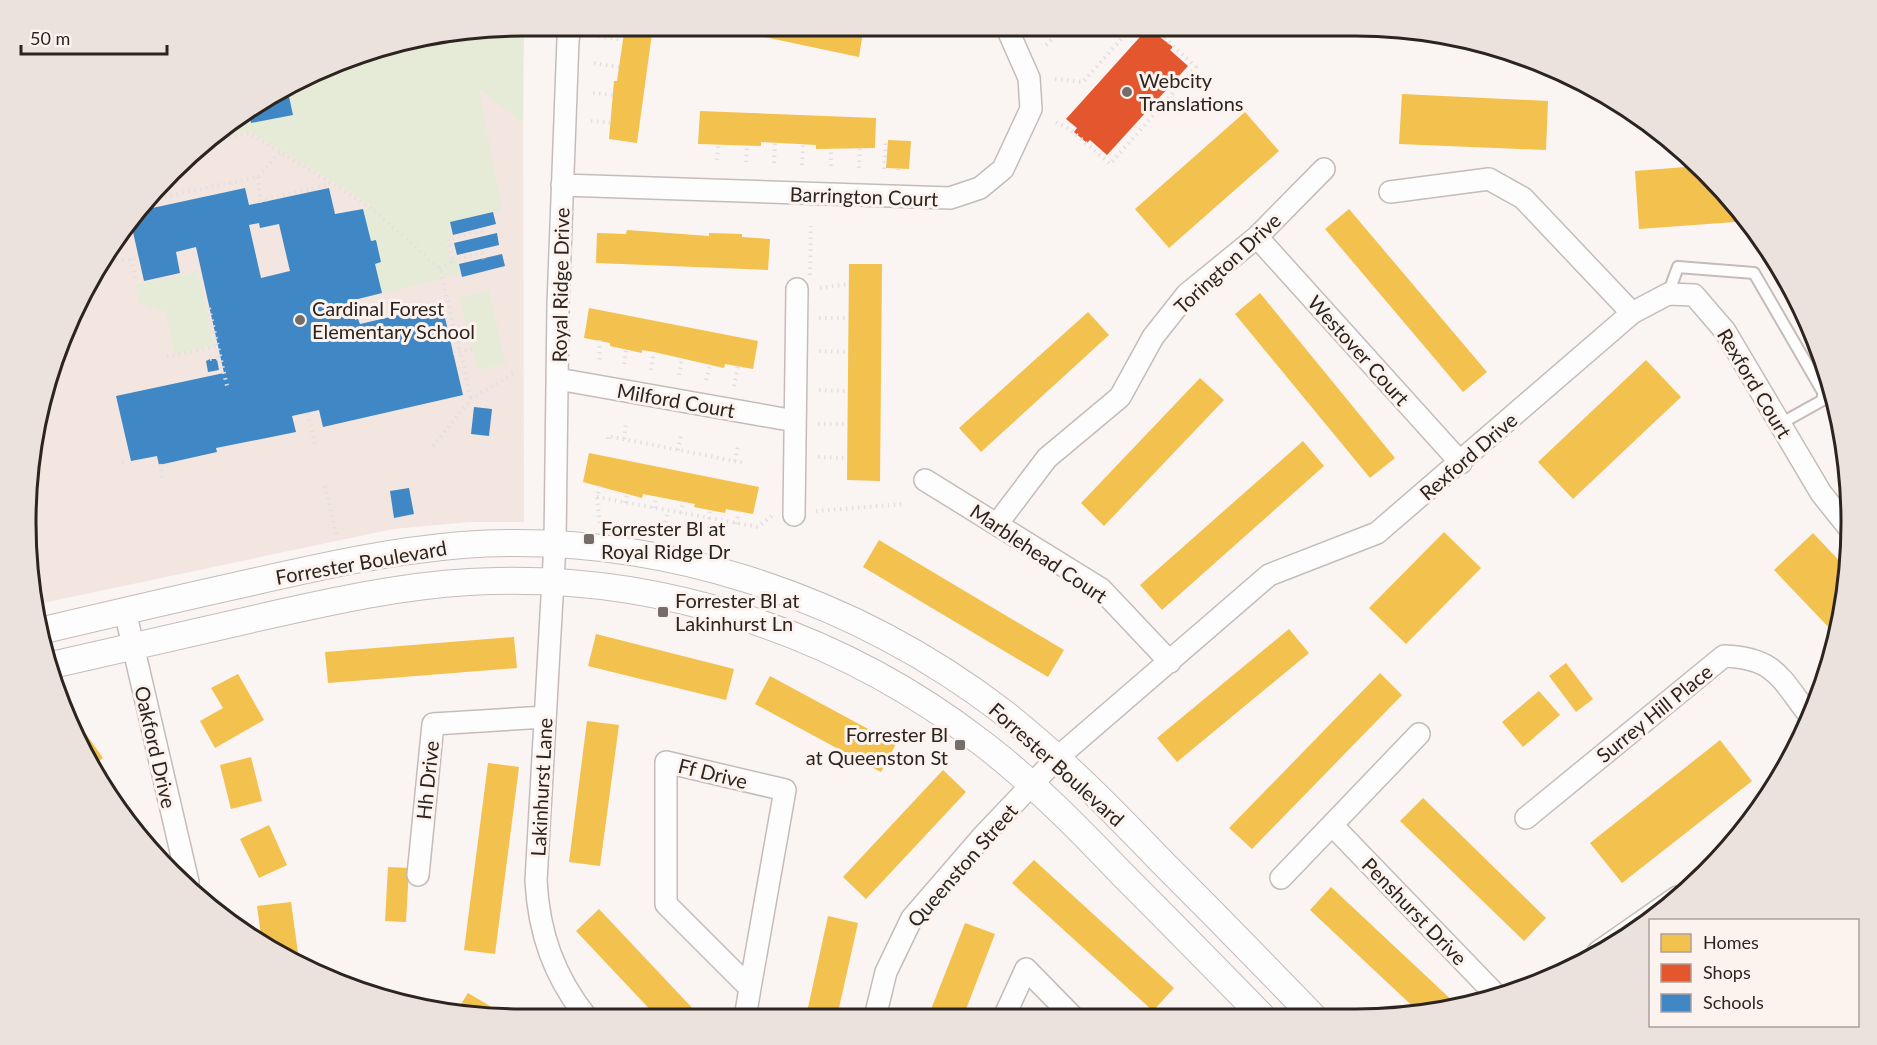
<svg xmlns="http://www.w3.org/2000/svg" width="1877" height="1045" font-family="Lato,sans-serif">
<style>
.built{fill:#f3e5df}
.green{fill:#e6ebd8}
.homes{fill:#f2c14e}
.shops{fill:#e4572e}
.schools{fill:#3f88c5;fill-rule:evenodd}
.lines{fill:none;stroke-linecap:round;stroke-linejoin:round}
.service-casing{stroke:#c4bcb9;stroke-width:14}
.minor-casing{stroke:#c4bcb9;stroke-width:24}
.tertiary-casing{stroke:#c4bcb9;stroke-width:28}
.path{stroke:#e2e0e0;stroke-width:4;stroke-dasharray:1.5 4.5;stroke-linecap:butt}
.service{stroke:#fefdfd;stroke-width:10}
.minor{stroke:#fefdfd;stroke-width:21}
.tertiary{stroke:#fefdfd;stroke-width:26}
.poi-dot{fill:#756d69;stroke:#fdf3ee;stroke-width:2}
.labels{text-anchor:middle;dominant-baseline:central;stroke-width:6;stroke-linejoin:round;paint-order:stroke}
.poi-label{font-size:20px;fill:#2d241f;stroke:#fdf3ee;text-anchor:start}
.street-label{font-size:20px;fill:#2d241f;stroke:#fdf3ee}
.rim{fill:none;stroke:#2d241f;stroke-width:3}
</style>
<rect width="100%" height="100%" fill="#faf4f2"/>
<path class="built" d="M422 42 523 124 524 522H469L393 529 38 604 27 555 43 394 109 246 220 128 363 52Z"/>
<path class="green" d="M524 26 523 124 479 89 502 210 450 222 453 236 445 238 450 259 457 257 461 274 382 293 375 264 381 262 376 240 371 241 363 209 373 206 250 131 209 140 220 128 363 52Z
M198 271 214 345 175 354 166 313 139 302 135 285Z
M489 291 506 364 478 370 459 297Z"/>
<path class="homes" d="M625 26H653L637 143 609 139 614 81H617Z
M732 26H864L859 57 731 30Z
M1402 94 1548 101 1546 150 1399 144Z
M700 111 876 118 875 148 816 149V145L761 142V146L698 144Z
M1245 112 1279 151 1169 248 1135 209Z
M888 140 911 141 909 169 886 168Z
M1698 166 1749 221 1639 229 1635 171Z
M1349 209 1487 372 1463 392 1325 229Z
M627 230 709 236V233L742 234V237L770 239 768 270 596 263 597 233 626 234Z
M849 264H882L880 481 847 480Z
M1260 293 1395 458 1370 478 1235 314Z
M589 308 758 341 753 369 725 364 724 368 654 352 642 350V353L610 346V343L584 338Z
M1088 312 1109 335 981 452 959 428Z
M1646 360 1681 397 1573 499 1538 462Z
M1200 378 1224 400 1104 526 1081 503Z
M1303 441 1324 466 1162 610 1140 585Z
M589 453 759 487 753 514 726 509 725 513 694 507 695 504 643 494 642 498 583 482Z
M1444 532 1481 568 1406 644 1369 608Z
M1813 533 1848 570 1847 588 1836 635 1774 570Z
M879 540 1064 650 1048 677 863 567Z
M1289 629 1309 653 1177 762 1157 738Z
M596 634 734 669 726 700 588 666Z
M514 637 517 668 328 683 325 652Z
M1566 663 1593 699 1576 712 1549 676Z
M1380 673 1402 695 1252 849 1229 828Z
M238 674 264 720 215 748 200 721 223 708 211 688Z
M770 676 896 744 881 772 755 704Z
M1539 691 1560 715 1523 747 1502 722Z
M69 710 103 758 95 764 64 714Z
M587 721 619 725 600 866 569 862Z
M1720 740 1752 781 1622 883 1590 843Z
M251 757 262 801 231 809 220 765Z
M488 763 519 767 495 954 464 950Z
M943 770 966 792 866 899 843 877Z
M1423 798 1546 918 1524 941 1400 821Z
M269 825 287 865 259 878 240 839Z
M1034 860 1174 988 1153 1011 1012 883Z
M388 867 409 868 406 922 385 921Z
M1331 887 1457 1005 1422 1015 1310 910Z
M291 902 298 953 280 956 262 943 257 906Z
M599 909 696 1012 691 1018H658L576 931Z
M828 916 858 923 837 1017H806Z
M965 923 995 934 963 1017H928Z
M468 993 510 1018H490L456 1012Z"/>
<path class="shops" d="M1148 28 1173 47 1170 50 1188 66 1107 155 1090 140 1087 143 1074 132 1077 128 1066 119Z"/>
<path class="schools" d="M288 92 293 115 251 123 249 113Z
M245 188 249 205 329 188 335 214 363 209 371 241 376 240 381 262 375 264 382 293 354 300 355 320 358 319 360 324 442 305 463 395 323 427 319 410 292 416 296 432 216 448 217 452 159 465 157 456 131 461 116 396 224 373 196 247 176 252 180 273 144 281 131 223 143 210ZM259 223 260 228 279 224 290 271 261 278 249 225Z
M493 212 496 224 453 235 450 222Z
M497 233 499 245 457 255 454 243Z
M502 254 505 266 462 277 459 264Z
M210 359H217L219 370 208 372 206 361Z
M474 407 492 409 489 436 471 434Z
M409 488 414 514 394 518 390 491Z"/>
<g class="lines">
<g class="service-casing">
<path id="service" d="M1668 294 1678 267 1754 273 1823 392V400L1780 424"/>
</g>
<g class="minor-casing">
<path id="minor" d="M571 26 568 40 558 305 555 544 536 881C539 934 554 976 587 1018
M562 185 950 198 980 188 1003 169 1031 109 1029 78 1006 26
M1390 192 1489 179 1523 198 1632 313
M1257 237 1461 463
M558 379 795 421
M925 480 1101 589 1170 662
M794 515 797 289
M997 524 1047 458 1120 397 1153 337 1187 294 1257 237 1324 169
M125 611 188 882
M666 762 785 790 750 988 666 904Z
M1526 818 1724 656C1776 658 1780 678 1810 716
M1332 825 1498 997
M418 875 433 724 545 717
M1281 878 1419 734
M1598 952 1677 897
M875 1017 886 972 912 918 982 837 1057 758 1269 575 1377 533 1632 313 1668 294 1694 295 1725 331 1821 493 1849 528
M1004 1017 1026 969 1072 1016
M745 1018 750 988"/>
</g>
<g class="tertiary-casing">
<path id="tertiary" d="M44 630C112 614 180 598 248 583 319 567 389 551 462 545 655 531 850 595 1003 712 1060 757 1111 809 1161 861 1212 912 1263 964 1313 1016
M52 665C124 648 195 632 266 616 333 601 400 586 469 582 653 571 837 631 982 743 1033 782 1078 828 1122 874 1169 921 1215 968 1262 1016"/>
</g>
<path class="path" d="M599 36 623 40
M1046 45 1065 26
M594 63 619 67
M1055 79 1083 82 1133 26
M593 93 613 95
M591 121 611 123
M1056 122 1071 130 1110 164 1196 67 1159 33 1157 35 1146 26
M206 143 249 133 370 207
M717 160 718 145
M746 162 747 146
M774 163 775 143
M802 165 803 144
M831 166V149
M859 168 860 147
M884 169 886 141
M898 169V170
M258 177 260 201 329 184
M153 199 258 177 280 152
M370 207 440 269 459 349
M122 233 131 231 130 224
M131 259 136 280
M116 261 139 258
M453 261 482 253 484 259
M440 269 453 261 448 239 482 231 481 228
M810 275 811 226
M820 288 849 284
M209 308 227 386
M819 318H849
M599 340 600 360
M819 351 848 352
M453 353 473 349
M461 355 471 399
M167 357 218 346
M210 359 221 358
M624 364 626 350
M651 370 654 352
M679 375 682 357
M706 380 710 365
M734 386 738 366
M819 390 848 391
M308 413 315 444
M818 424H848
M608 439V436L744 463
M624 439 626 424
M433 446 471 399 516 372
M678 450 681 435
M818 457 847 458
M735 461 738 445
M122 463 127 462
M160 464 163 481
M325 486 337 537
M600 486 597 497 600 525
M597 497 758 527 773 515
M625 503 627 495
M654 508 656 496
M816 511 905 504
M681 513 683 502
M709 519 710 510
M736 524 739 511
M663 534 668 511
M28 545 30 568"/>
<use href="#service" class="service"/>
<use href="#minor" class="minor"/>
<use href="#tertiary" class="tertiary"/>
</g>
<g class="poi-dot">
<circle cx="1127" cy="92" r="6"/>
<circle cx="300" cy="320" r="6"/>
<rect x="583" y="533" width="12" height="12" rx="3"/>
<rect x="657" y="606" width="12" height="12" rx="3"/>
<rect x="954" y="739" width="12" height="12" rx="3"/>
</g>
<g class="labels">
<g class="poi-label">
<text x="1139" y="80">Webcity<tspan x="1139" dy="23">Translations</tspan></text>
<text x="312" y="308">Cardinal Forest<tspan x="312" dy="23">Elementary School</tspan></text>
<text x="601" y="528">Forrester Bl at<tspan x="601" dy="23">Royal Ridge Dr</tspan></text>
<text x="675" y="600">Forrester Bl at<tspan x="675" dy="23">Lakinhurst Ln</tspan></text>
<text x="948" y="734" text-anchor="end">Forrester Bl<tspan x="948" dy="23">at Queenston St</tspan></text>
</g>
<g class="street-label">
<text transform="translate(864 196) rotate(2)">Barrington Court</text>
<text transform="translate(1227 263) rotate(-43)">Torington Drive</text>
<text transform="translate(560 285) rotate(-89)">Royal Ridge Drive</text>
<text transform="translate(1359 350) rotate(48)">Westover Court</text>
<text transform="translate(1755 383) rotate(59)">Rexford Court</text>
<text transform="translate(676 400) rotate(10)">Milford Court</text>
<text transform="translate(1468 456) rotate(-41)">Rexford Drive</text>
<text transform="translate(1039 553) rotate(34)">Marblehead Court</text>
<text transform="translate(361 562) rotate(-10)">Forrester Boulevard</text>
<text transform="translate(1654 713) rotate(-39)">Surrey Hill Place</text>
<text transform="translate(156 747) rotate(77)">Oakford Drive</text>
<text transform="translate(1057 764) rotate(42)">Forrester Boulevard</text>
<text transform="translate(713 773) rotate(14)">Ff Drive</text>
<text transform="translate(427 780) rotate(-84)">Hh Drive</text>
<text transform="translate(541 787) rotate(-87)">Lakinhurst Lane</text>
<text transform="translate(962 865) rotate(-49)">Queenston Street</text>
<text transform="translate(1415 911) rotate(46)">Penshurst Drive</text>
</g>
</g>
<path d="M0 0H1877V1045H0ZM522 36H1355A486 486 0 0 1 1841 522V523A486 486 0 0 1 1355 1009H522A486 486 0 0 1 36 523V522A486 486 0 0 1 522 36Z" fill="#ece2dd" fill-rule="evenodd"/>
<path class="rim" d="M522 36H1355A486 486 0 0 1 1841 522V523A486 486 0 0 1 1355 1009H522A486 486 0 0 1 36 523V522A486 486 0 0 1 522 36Z"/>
<rect x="1649" y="919" width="210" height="108" fill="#fdf3ee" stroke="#aaa09b" stroke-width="1.5"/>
<rect x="1661" y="934" width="30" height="18" fill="#f2c14e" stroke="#aaa09b" stroke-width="1.5"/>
<text x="1703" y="949" font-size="18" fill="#2d241f">Homes</text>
<rect x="1661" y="964" width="30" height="18" fill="#e4572e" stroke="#aaa09b" stroke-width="1.5"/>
<text x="1703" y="979" font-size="18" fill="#2d241f">Shops</text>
<rect x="1661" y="994" width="30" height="18" fill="#3f88c5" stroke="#aaa09b" stroke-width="1.5"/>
<text x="1703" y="1009" font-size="18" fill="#2d241f">Schools</text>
<path d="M21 45v9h146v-9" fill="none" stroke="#2d241f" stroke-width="3"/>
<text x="30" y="45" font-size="18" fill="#2d241f" stroke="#fdf3ee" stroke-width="4.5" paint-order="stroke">50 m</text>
</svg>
